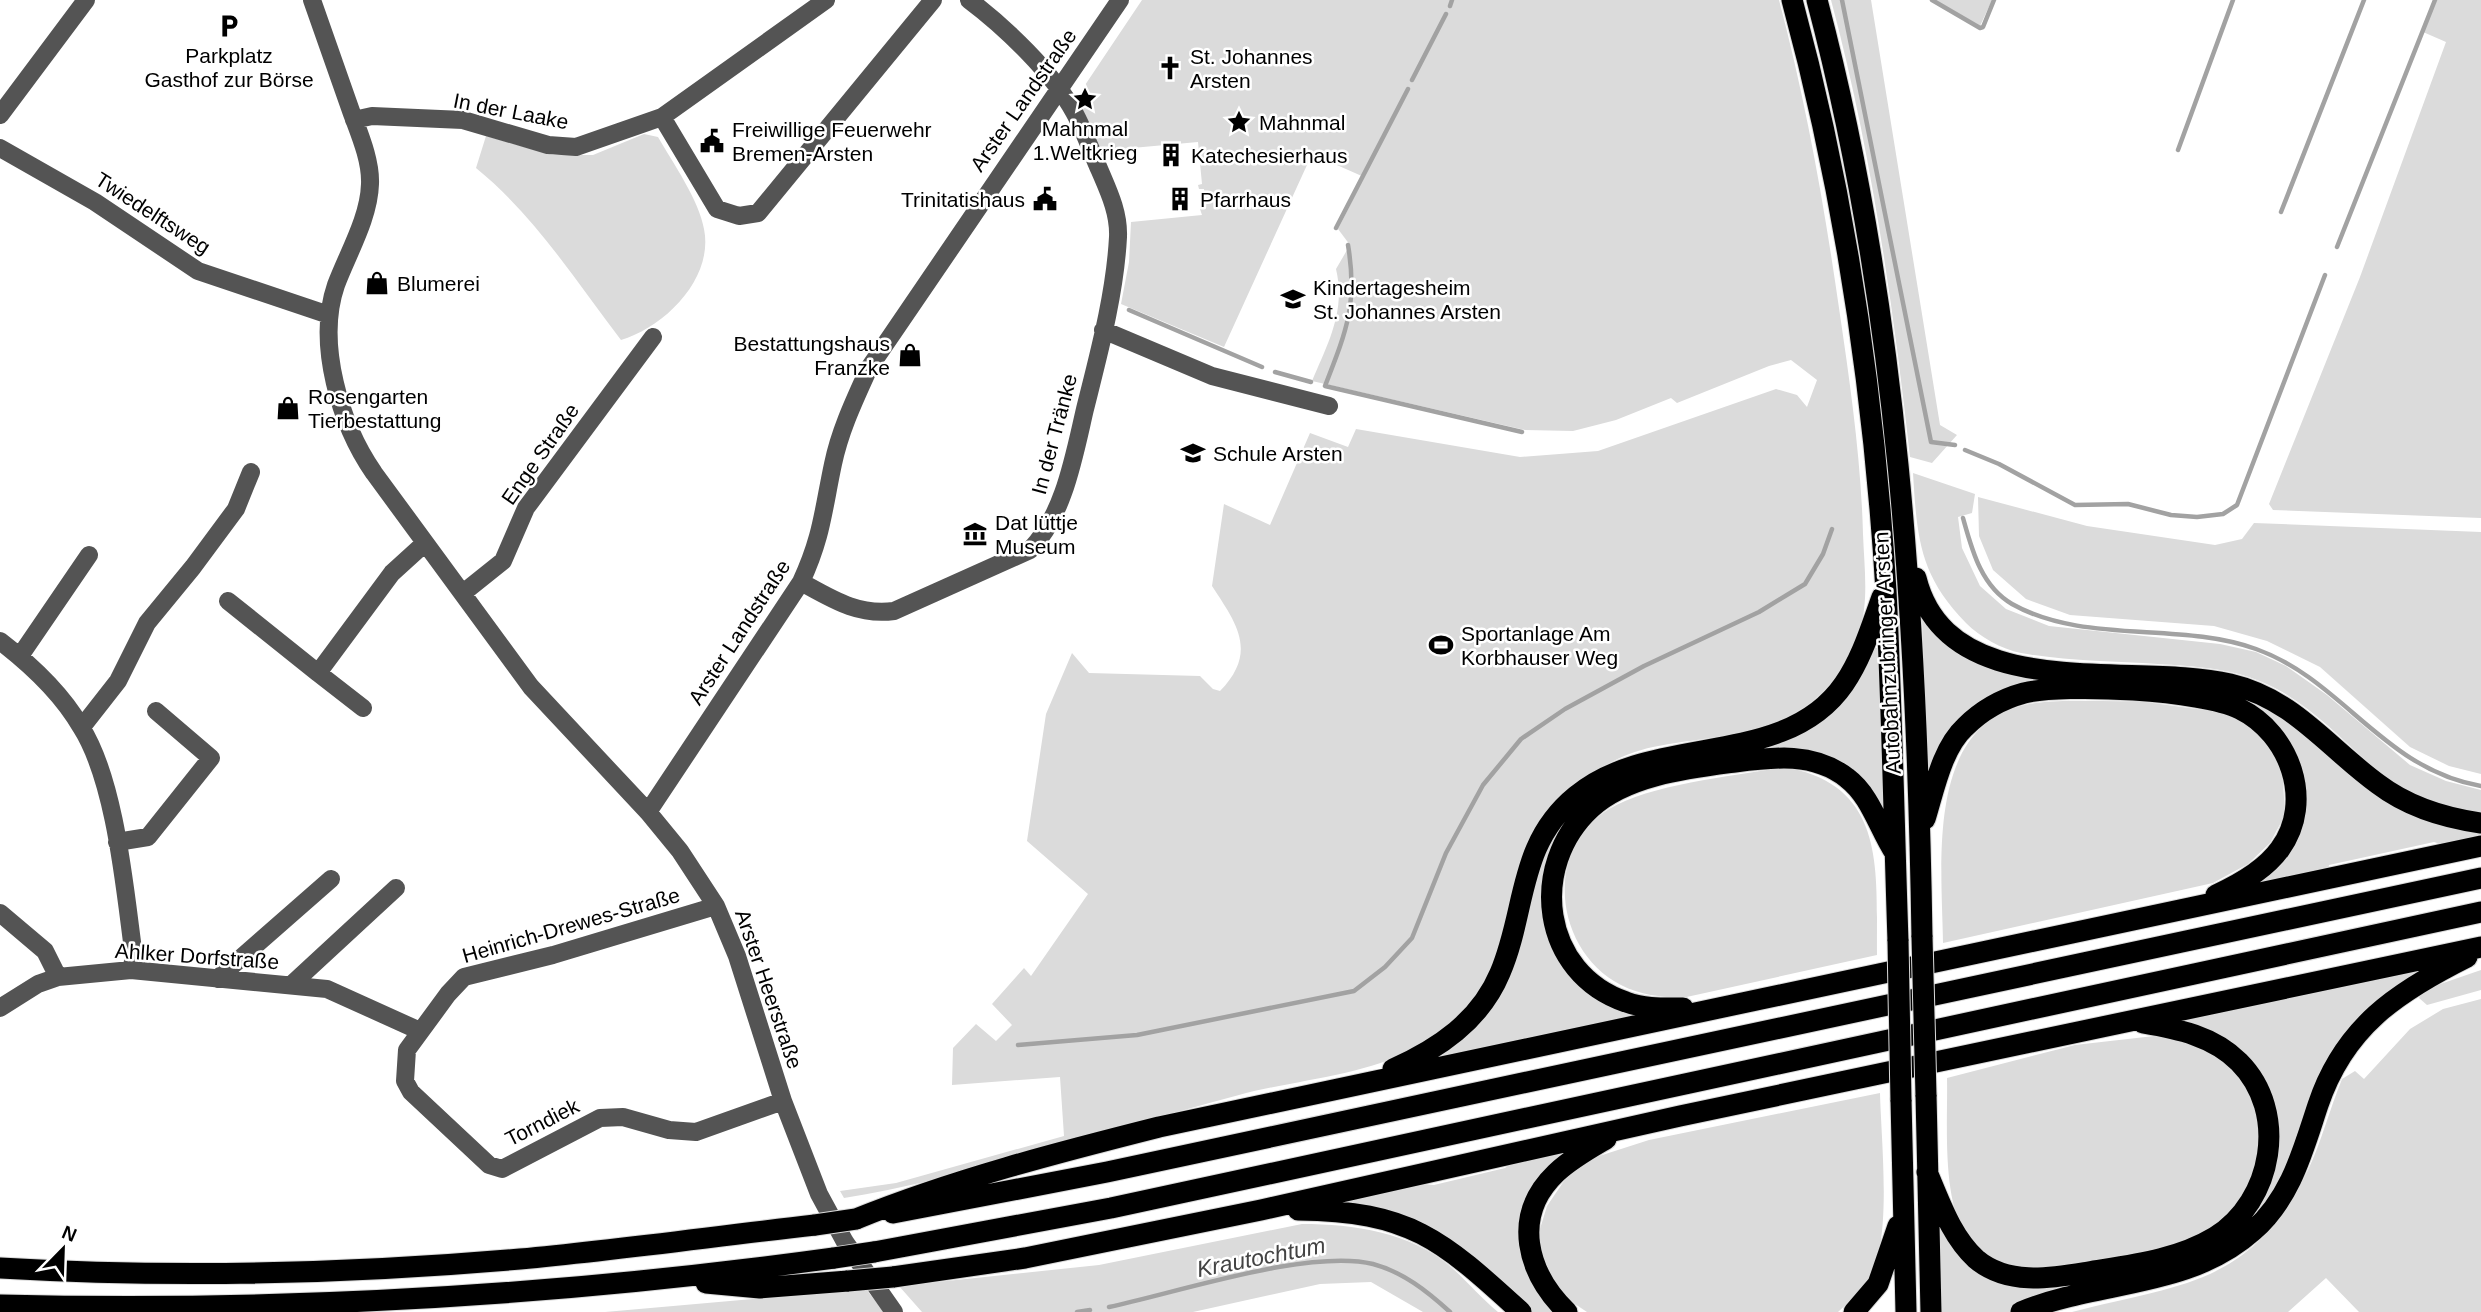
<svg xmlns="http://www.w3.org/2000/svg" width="2481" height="1312" font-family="Helvetica,sans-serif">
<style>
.green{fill:#dbdbdb}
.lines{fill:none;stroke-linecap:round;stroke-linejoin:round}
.stream{stroke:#a2a2a2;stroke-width:4.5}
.highway-casing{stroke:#dbdbdb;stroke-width:23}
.minor{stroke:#545454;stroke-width:18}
.highway{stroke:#000;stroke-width:21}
.highway-bridge-casing{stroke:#dbdbdb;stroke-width:23;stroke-linecap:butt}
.highway-bridge{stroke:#000;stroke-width:21}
.labels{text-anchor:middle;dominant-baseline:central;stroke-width:5;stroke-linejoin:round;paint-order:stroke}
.poi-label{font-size:21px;fill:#000;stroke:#fff;text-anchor:start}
.street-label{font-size:21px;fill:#000;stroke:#fff}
.water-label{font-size:23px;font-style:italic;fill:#434343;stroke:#fff}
</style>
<rect width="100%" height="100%" fill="#fff"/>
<path class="green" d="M1142 0H1779C1806 102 1824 204 1839 308 1850 383 1861 458 1863 534 1864 564 1869 600 1860 629 1852 655 1836 682 1814 700 1768 737 1709 736 1653 747 1614 755 1575 781 1549 810 1500 865 1516 945 1472 1001 1456 1021 1435 1038 1413 1049 1364 1076 1294 1080 1239 1095 1108 1129 978 1176 844 1198L840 1191 896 1183 1064 1136 1060 1077 952 1085 953 1048 976 1024 996 1041 1012 1025 992 1004 1024 968 1031 976 1088 894 1027 841 1046 714 1072 653 1089 673 1200 676 1213 689 1220 691C1258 652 1237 624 1212 586L1224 504 1270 525 1310 433 1348 447 1356 429 1520 457 1598 451 1776 389 1797 395 1807 407 1817 380 1791 360 1769 366 1677 403 1671 398 1616 420 1573 431 1525 430 1312 381C1328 343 1346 311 1336 269L1350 245 1338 229 1364 177 1312 154 1224 347 1121 304 1129 262 1131 222 1202 215 1200 209 1206 208 1204 189H1199L1198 185 1202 184 1198 142 1099 151 1077 97Z
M1831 0H1871L1940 425 1957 435 1932 463 1910 457C1893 304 1871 149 1831 0Z
M1935 0H1992L1980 26Z
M2436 0H2481V518L2273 510 2269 504 2360 277 2446 42 2423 32Z
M644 134 658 137C673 163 699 200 704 229 714 278 665 327 621 340 576 281 534 215 476 168L486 136 553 155H593Z
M1913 473 1975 494 1972 513 1958 517 1962 548 1980 586 2006 609 2049 626 2220 644 2256 652 2286 666 2327 695 2410 765 2446 781 2481 790V814C2449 808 2413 799 2388 779 2346 746 2312 703 2262 682 2229 668 2193 666 2158 664 2113 661 2065 661 2021 653 2001 649 1980 637 1966 623 1919 575 1917 537 1913 473Z
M1978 497 2087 526 2215 545 2242 539 2254 523 2481 532V774L2449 766 2410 747 2320 667 2267 641 2214 626 2070 615 2026 599 1993 570 1979 536Z
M1925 617 1960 652 2260 700 2377 793 2481 831V837L2443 845 2434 842 2329 865 2328 870 2245 887 2302 821 2262 713 2023 685 1928 768 1922 618Z
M1874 648H1878L1884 812C1880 808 1880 804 1877 798 1868 780 1848 765 1830 757 1799 742 1767 752 1736 756 1651 769 1560 781 1545 883 1540 915 1552 952 1574 976 1588 992 1609 1004 1628 1009 1637 1012 1646 1012 1653 1015L1421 1066C1425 1059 1453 1044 1463 1036 1477 1024 1490 1007 1499 990 1535 926 1521 853 1584 801 1661 737 1789 777 1852 690 1861 678 1867 662 1874 648Z
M2138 701 2226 713 2256 730 2276 751 2283 781 2285 815 2270 843 2248 864 2213 883 1943 943C1942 862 1924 717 2036 703 2069 699 2104 702 2138 701Z
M1784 767C1888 785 1876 871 1877 955L1682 998C1661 997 1640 995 1621 985 1555 951 1542 850 1609 809 1650 784 1735 776 1784 767Z
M2431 963 2388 992 2360 1017 2274 1196 2234 1240C2284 1168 2279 1166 2262 1082L2170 1022Z
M2481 970V990L2427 1005 2419 998 2423 990Z
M2481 999V1312H2359L2326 1278 2288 1312H2072C2184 1283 2251 1286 2308 1170 2321 1143 2330 1108 2342 1079L2355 1071 2364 1079 2410 1029 2443 1009Z
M2163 1035C2179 1040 2205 1044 2218 1054 2262 1091 2272 1134 2248 1185 2239 1202 2232 1215 2217 1227 2198 1243 2069 1273 2044 1270 2016 1268 1986 1262 1968 1239 1941 1201 1948 1124 1947 1078L2075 1045Z
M1880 1093C1881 1139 1892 1236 1871 1276 1864 1290 1850 1301 1838 1312H1587L1572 1302 1543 1269 1539 1232 1547 1206 1566 1178 1593 1158 1649 1140Z
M1569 1149 1525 1212 1557 1312H1531L1470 1256 1336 1203 1411 1183 1434 1185 1505 1168 1516 1160Z
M1937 1217 1963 1255 2079 1283 2022 1304 2010 1312H1941Z
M1302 1224C1354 1224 1410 1232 1451 1267 1467 1281 1481 1298 1498 1312H1423L1371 1282 1320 1284 1193 1312H922L899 1286 1099 1265Z
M866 1289 884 1312H605L853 1290Z"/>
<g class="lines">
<path class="stream" d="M1842 0 1931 442 1955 445
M1932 0 1980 28 1983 27 1994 0
M1450 6 1452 0
M1412 80 1446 14
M2178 150 2233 0
M2281 212 2364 0
M1336 228 1408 89
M1348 245C1358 304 1346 332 1325 386L1522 432
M2337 247 2435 0
M1129 310 1262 367
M1275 372 1311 382
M1965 450 1999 464 2075 505 2128 504 2171 515 2197 517 2223 514 2237 505 2325 275
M1963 518C1972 550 1981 586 2012 604 2085 645 2179 621 2256 649 2343 680 2383 769 2481 786
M1018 1045 1137 1035 1354 991 1385 967 1412 938 1446 853 1483 785 1521 739 1565 709 1644 666 1759 612 1805 584 1823 554 1832 529
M1109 1307C1176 1293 1310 1248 1373 1264 1403 1272 1427 1291 1450 1312
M1077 1312 1090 1310"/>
<g class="highway-casing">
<path id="highway" d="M1792 0C1844 191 1874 393 1886 591 1892 708 1894 824 1898 941
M1817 0C1898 306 1917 621 1922 937
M1916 578C1948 707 2134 661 2230 684 2294 699 2327 747 2378 784 2407 806 2445 818 2481 823
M1925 819C1934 790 1942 748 1965 727 1981 711 2002 699 2024 693 2066 683 2202 690 2240 709 2289 733 2315 801 2280 849 2265 870 2240 884 2216 895
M1683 1008C1663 1008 1645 1009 1626 1002 1541 973 1528 866 1591 808 1627 775 1689 768 1735 762 1774 757 1814 752 1847 778 1871 796 1879 829 1895 853
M1393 1069C1438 1049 1480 1021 1500 973 1527 910 1517 844 1576 796 1653 732 1785 770 1844 684 1862 658 1871 627 1882 597
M1926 1095 1931 1312
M1901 1100 1906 1312
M1927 1172C1940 1202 1951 1236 1976 1259 2008 1286 2051 1278 2088 1272 2131 1265 2177 1260 2215 1237 2273 1201 2289 1112 2239 1062 2213 1036 2178 1029 2143 1023
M1298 1210C1410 1211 1441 1239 1521 1312
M893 1213 1107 1172 2481 878
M856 1219C955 1179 1056 1153 1159 1127L2481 846
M874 1252 1111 1208 2481 912
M0 1268C172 1278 348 1274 520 1259 618 1250 717 1236 815 1225
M893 1277 1025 1258 1261 1210 1680 1116 2481 947
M706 1283 760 1288 848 1281
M0 1305C279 1312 558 1296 834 1258
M1567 1312C1527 1273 1511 1216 1556 1173 1571 1159 1589 1149 1606 1139
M1854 1312 1878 1284 1898 1226
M2021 1312C2097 1280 2188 1289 2253 1231 2291 1198 2303 1150 2318 1105 2344 1027 2397 992 2467 957"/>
</g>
<path class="minor" d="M312 0C325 37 338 74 351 111 359 133 371 160 370 184 369 218 348 253 336 285 316 343 340 424 374 473L531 687 648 812 680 851 716 906 737 956 783 1101 819 1194 845 1242 894 1312
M0 115 86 0
M662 117 717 209 739 216 758 213 933 0
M354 120 372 116 463 120 548 145 576 147 662 117 826 0
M0 148 95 202 198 271 329 315
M1103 330 1212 376 1329 406
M801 582C832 599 858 616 894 611L1030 550C1064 515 1074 456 1085 409 1099 353 1115 294 1118 237 1119 213 1109 192 1100 171 1091 151 1084 130 1074 112 1053 73 1005 27 969 0
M463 593 503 561 526 508 653 337
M228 601 318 673 392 573 425 543
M0 641C30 664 62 694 81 727 116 782 125 892 134 957L131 970
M20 656 89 555
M318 673 363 708
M82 727 118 681 147 623 193 567 236 509 251 472
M648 812 801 582C822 537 823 511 833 464 840 430 855 399 869 368L1120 0
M117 842 148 837 211 758 156 711
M716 906 553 955 464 977 448 994 407 1050 405 1081 411 1092 489 1165 502 1169 600 1118 623 1117 669 1130 696 1132 783 1101
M0 913 45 951 58 977
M217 979 331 879
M291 985 396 888
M0 1008 38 984 58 977 131 970 327 989 420 1031"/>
<use href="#highway" class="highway"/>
<g class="highway-bridge-casing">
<path id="highway-bridge" d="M1922 937 1926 1095
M1898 941 1901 1100
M815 1225 856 1219
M834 1258 874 1252
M848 1281 893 1277"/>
</g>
<use href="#highway-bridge" class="highway-bridge"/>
</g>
<defs>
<g id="parking-bare" transform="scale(1.89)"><path d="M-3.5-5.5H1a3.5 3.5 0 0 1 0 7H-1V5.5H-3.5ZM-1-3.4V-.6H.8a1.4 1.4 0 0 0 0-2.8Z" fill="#000" stroke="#fff" stroke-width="2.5" paint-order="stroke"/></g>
<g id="church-bare" transform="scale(1.89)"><path d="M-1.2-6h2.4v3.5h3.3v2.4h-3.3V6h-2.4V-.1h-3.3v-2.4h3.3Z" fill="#000" stroke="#fff" stroke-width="2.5" paint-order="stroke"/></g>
<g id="sight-bare" transform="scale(1.89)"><path d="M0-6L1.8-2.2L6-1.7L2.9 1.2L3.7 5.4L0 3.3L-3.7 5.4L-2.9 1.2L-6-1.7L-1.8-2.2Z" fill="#000" stroke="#fff" stroke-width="2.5" paint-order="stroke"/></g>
<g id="civic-bare" transform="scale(1.89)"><path d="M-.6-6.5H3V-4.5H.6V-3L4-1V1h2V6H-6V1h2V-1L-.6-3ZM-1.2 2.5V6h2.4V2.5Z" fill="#000" stroke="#fff" stroke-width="2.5" paint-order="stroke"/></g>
<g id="building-bare" transform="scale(1.89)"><path d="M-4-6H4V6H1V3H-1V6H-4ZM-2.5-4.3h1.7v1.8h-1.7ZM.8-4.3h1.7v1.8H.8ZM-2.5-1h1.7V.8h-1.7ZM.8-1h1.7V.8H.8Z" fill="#000" stroke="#fff" stroke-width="2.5" paint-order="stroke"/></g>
<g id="shop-bare" transform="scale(1.89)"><path d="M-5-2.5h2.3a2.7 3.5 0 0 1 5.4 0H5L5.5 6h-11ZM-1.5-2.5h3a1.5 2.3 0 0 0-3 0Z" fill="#000" stroke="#fff" stroke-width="2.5" paint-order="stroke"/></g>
<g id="school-bare" transform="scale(1.89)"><path d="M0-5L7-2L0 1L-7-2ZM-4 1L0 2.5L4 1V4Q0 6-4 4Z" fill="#000" stroke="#fff" stroke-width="2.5" paint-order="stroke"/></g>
<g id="museum-bare" transform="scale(1.89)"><path d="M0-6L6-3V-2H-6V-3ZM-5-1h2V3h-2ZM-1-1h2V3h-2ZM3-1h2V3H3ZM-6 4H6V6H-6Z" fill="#000" stroke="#fff" stroke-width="2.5" paint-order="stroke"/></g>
<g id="stadium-bare" transform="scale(1.89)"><path d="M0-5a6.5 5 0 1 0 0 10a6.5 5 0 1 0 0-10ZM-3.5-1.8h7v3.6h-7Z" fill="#000" stroke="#fff" stroke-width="2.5" paint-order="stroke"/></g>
</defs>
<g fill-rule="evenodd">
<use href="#parking-bare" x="229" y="26"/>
<use href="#church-bare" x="1170" y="68"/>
<use href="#sight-bare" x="1085" y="99"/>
<use href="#sight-bare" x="1239" y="122"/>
<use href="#civic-bare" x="712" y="141"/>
<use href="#building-bare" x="1171" y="155"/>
<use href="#civic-bare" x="1045" y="199"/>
<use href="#building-bare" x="1180" y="199"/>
<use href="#shop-bare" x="377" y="283"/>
<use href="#school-bare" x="1293" y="299"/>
<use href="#shop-bare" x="910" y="355"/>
<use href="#shop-bare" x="288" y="408"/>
<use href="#school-bare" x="1193" y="453"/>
<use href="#museum-bare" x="975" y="534"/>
<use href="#stadium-bare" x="1441" y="645"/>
</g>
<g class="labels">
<g class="poi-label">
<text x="229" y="55" text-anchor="middle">Parkplatz<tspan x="229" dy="24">Gasthof zur Börse</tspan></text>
<text x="1190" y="56">St. Johannes<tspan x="1190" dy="24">Arsten</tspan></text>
<text x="1259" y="122">Mahnmal</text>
<text x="1085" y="128" text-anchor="middle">Mahnmal<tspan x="1085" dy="24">1.Weltkrieg</tspan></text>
<text x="732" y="129">Freiwillige Feuerwehr<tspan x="732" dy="24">Bremen-Arsten</tspan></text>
<text x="1191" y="155">Katechesierhaus</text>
<text x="1025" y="199" text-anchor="end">Trinitatishaus</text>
<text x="1200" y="199">Pfarrhaus</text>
<text x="397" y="283">Blumerei</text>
<text x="1313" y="287">Kindertagesheim<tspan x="1313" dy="24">St. Johannes Arsten</tspan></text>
<text x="890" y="343" text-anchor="end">Bestattungshaus<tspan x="890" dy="24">Franzke</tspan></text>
<text x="308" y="396">Rosengarten<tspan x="308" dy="24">Tierbestattung</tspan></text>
<text x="1213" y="453">Schule Arsten</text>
<text x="995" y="522">Dat lüttje<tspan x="995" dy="24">Museum</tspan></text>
<text x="1461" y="633">Sportanlage Am<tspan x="1461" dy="24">Korbhauser Weg</tspan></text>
</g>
<g class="street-label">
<text transform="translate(1023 100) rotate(-55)">Arster Landstraße</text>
<text transform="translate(511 111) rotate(11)">In der Laake</text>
<text transform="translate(153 213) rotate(33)">Twiedelftsweg</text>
<text transform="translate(1054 434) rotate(-75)">In der Tränke</text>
<text transform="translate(540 454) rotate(-55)">Enge Straße</text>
<text transform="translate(739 632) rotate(-57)">Arster Landstraße</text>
<text transform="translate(1887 653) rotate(-93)">Autobahnzubringer Arsten</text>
<text transform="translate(571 925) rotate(-16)">Heinrich-Drewes-Straße</text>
<text transform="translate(197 956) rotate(4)">Ahlker Dorfstraße</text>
<text transform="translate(769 989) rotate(71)">Arster Heerstraße</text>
<text transform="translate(542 1122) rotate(-27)">Torndiek</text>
</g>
<g class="water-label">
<text transform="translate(1261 1257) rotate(-11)">Krautochtum</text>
</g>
</g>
<g transform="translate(63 1249) rotate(23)" stroke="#ffffff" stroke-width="5" paint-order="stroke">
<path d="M0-5L12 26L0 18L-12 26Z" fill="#000000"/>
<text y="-10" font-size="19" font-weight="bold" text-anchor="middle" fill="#000000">N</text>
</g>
</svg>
